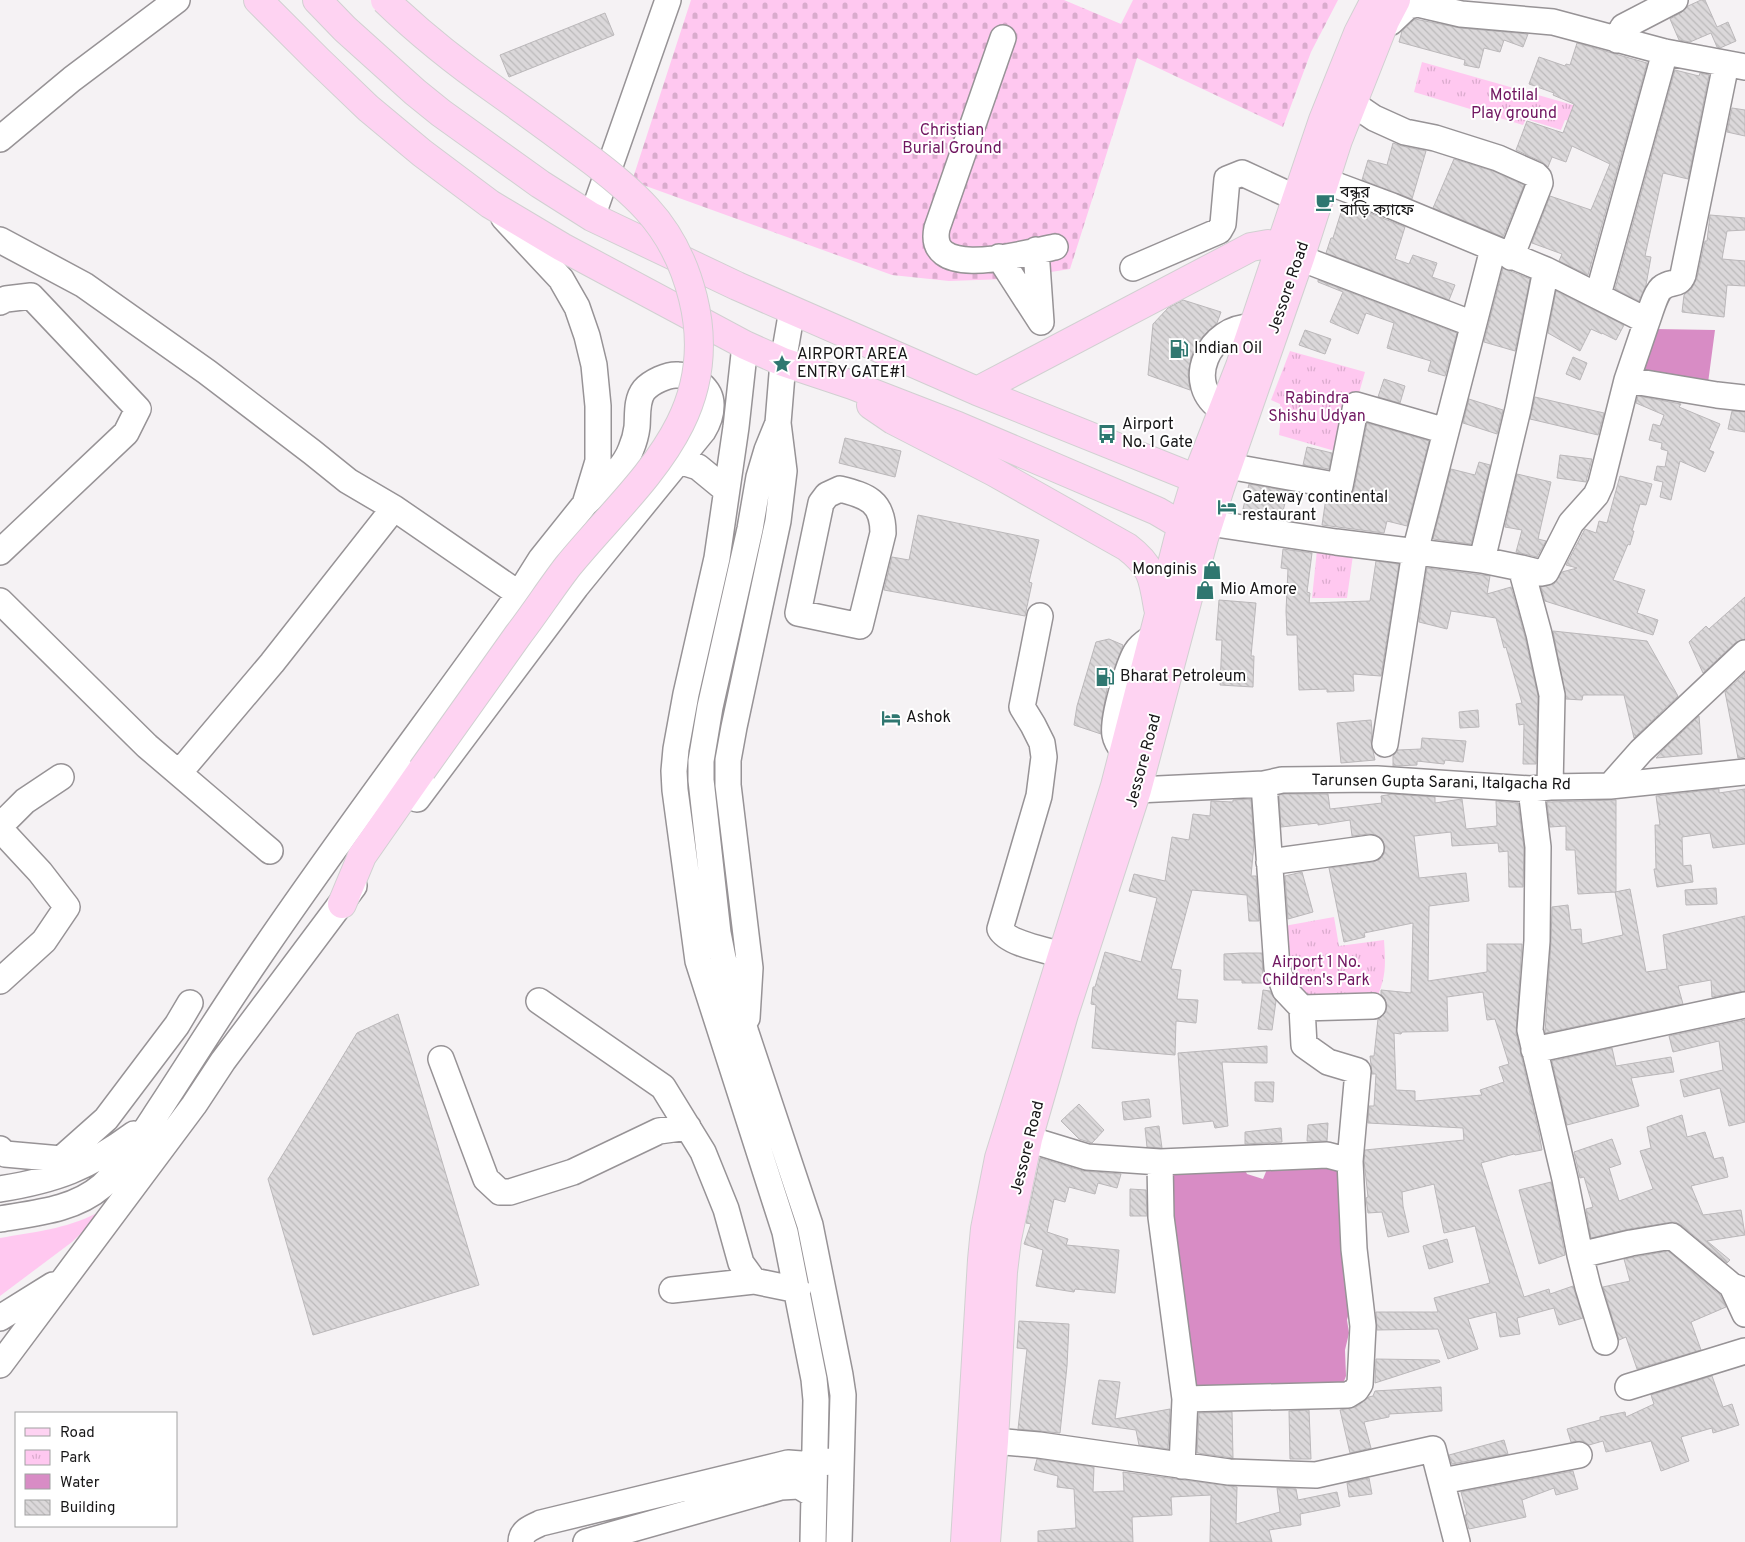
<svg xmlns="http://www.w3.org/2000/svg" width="1745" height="1542" font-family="Overpass,'Noto Sans Bengali',sans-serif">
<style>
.grass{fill:#ffc8f0}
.cemetery{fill:url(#cemetery-stones)}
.park{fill:url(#park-tufts)}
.water{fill:#d88cc5}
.building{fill:url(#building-back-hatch);stroke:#bbb8ba;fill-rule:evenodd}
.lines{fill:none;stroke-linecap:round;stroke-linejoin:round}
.minor-casing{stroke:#979396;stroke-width:28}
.major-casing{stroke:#d1d0d1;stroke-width:30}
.minor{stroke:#fff;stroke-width:25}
.major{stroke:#fed3f2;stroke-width:28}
.major-bridge-casing{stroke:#d1d0d1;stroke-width:30;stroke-linecap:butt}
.major-bridge{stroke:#fed3f2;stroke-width:28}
.labels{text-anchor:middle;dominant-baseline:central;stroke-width:4;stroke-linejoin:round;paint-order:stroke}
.park-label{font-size:16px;fill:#701660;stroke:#fff}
.poi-label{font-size:16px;fill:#171617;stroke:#fff;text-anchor:start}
.street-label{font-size:16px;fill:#171617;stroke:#fff}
</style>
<defs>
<pattern id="cemetery-stones" width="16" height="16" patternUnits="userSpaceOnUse" patternTransform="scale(1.25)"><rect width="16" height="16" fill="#ffc8f0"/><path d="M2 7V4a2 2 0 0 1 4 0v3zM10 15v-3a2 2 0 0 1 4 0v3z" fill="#daabcd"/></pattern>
<pattern id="park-tufts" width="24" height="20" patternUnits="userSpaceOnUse" patternTransform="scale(1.25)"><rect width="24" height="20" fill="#ffc8f0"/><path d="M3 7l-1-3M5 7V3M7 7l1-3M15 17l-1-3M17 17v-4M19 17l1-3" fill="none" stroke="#daabcd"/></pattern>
<pattern id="building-back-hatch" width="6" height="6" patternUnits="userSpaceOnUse" patternTransform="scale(1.25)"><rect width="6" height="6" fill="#dbd8da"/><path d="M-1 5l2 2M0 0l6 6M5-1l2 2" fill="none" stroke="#bbb9ba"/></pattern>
</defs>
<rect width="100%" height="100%" fill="#f5f2f4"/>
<path class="grass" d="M97 1213 99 1216 72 1242 0 1296V1238C34 1232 66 1229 97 1213Z"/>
<path class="cemetery" d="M691 0H1064L1121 24 1133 0H1338L1311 52 1283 127 1137 58 1070 269 1006 279 949 281 892 275 632 181Z"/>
<path class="park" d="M1422 62 1580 107 1574 122 1565 120 1561 130 1526 119 1523 125 1414 92Z
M1290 351 1365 372 1342 453 1279 435 1281 416 1280 404 1271 400Z
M1317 550 1353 555 1347 598H1312Z
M1334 917 1339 946 1384 940C1386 968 1386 980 1373 1006L1302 1008 1273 928Z"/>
<path class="water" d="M1655 329 1715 330 1708 383 1637 379Z
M1270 1162 1333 1165 1347 1184 1353 1298 1347 1320 1349 1333 1345 1350 1346 1376 1343 1384 1189 1395 1169 1170 1242 1164 1247 1174 1263 1179Z"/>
<path class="building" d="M1701 0H1705L1717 27 1728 22 1736 41 1720 48 1717 47 1711 33 1690 42 1679 40 1670 19 1682 12 1688 6Z
M605 13 614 35 509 77 500 55Z
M1415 19 1460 28 1528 34 1523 47 1504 40 1500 52 1484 48 1479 68 1464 65 1465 60 1399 42 1402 31Z
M1577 43 1647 63 1588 275 1559 261 1562 254 1532 243 1550 196 1591 210 1610 164 1572 146 1566 162 1552 157 1548 167 1542 162 1516 150 1527 121 1563 133 1574 104 1553 95 1554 93 1529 84 1539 57 1565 66 1566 64 1570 65Z
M1675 70 1699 76 1700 73 1709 75 1688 179 1663 173 1645 256 1651 257 1646 285 1639 301 1615 289Z
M1732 108 1745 110V136L1727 132Z
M1393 143 1402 146 1426 151 1412 199 1362 180 1368 160 1387 165Z
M1454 159 1493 171 1524 185 1503 237 1433 208Z
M1344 203 1405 227 1395 259 1409 264 1413 255 1437 263 1432 277 1455 285 1449 300 1326 253 1331 238H1333Z
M1710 215 1745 218V230L1727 231 1722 259 1745 261V286L1727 285 1724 317 1682 312 1684 295 1692 288 1697 278 1705 241H1707Z
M1503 268 1530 279 1515 351 1484 342Z
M1318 280 1457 333 1445 376 1428 371 1431 361 1387 348 1394 323 1366 313 1358 334 1330 322 1343 292 1318 282Z
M1556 291 1624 325 1616 340 1602 333V334L1591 329 1580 351 1548 333Z
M1183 300 1221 312 1217 323 1203 336 1192 355 1188 373 1190 390 1148 375 1153 324 1168 308Z
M1305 330 1331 339 1325 354 1299 345Z
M1573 357 1587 363 1580 380 1566 374Z
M1384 379 1405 386 1400 403 1378 397Z
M1638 396 1681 404 1679 407 1720 424 1709 450 1714 452 1705 472 1680 461 1671 500 1660 497 1663 482 1654 480 1657 466 1665 467 1668 451 1661 449 1662 443 1649 440 1653 424 1660 426 1664 415 1636 403Z
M1535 397 1604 413 1598 435 1530 419Z
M1469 399 1503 410 1497 434 1463 423Z
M1732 411 1745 412V432L1728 429Z
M1367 423 1429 441 1407 526 1387 521 1384 533 1322 525 1326 498 1344 500 1351 496 1354 489Z
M845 438 901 451 895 477 839 463Z
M1307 447 1332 453 1329 469 1303 465Z
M1560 455 1592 459 1586 482 1557 478Z
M1479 462 1490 465 1471 544 1433 539 1451 469 1475 475Z
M1517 474 1551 482 1538 539 1546 541 1537 557 1516 552 1522 530 1505 527Z
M1620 476 1652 484 1646 505 1640 504 1632 531H1634L1630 545 1628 544 1613 580 1645 590 1637 613 1658 620 1653 635 1545 601 1541 587 1554 584 1562 572 1577 568 1566 565 1585 529 1596 533 1599 521 1607 523Z
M1249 484 1288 491 1281 519 1242 513Z
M918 515 1039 540 1029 582 1032 583 1025 616 884 590 892 557 909 560Z
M1283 549 1312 553 1307 592 1310 593 1309 603 1370 601 1376 561 1399 564 1381 676 1353 674 1354 691 1327 692V689L1299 690 1297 635H1287L1286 611 1288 569 1281 568Z
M1427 568 1490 576 1487 594 1511 587 1525 637 1538 696 1536 764H1523L1524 724 1519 725 1516 704 1522 703 1506 647 1504 648 1496 618 1451 611 1447 629 1419 622Z
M1745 597V639L1735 643 1703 673 1689 642 1706 626 1709 629Z
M1219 600 1256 603 1251 656H1254L1253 687 1220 685 1222 640H1216Z
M1553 631 1647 641 1678 696 1634 738 1624 695H1583L1582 700 1566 699Z
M1109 639 1123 645 1107 689 1102 716 1101 734 1074 725 1077 706 1096 642Z
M1745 673V757L1738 758 1725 692Z
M1478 710 1479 727 1460 728 1459 712Z
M1699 716 1702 754 1656 758 1663 750Z
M1371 720 1372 731 1371 742 1375 760 1341 763 1337 723Z
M1422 738 1466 741 1463 762 1445 760 1444 764 1417 761V765L1393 766V756L1398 750 1421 749Z
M1719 789V793L1745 789V844L1713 848 1710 833 1682 837 1683 866 1691 865 1693 882 1657 887 1654 869H1656L1655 825H1660L1656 796Z
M1284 794H1328L1330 809 1382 803 1381 796 1392 794 1435 797V803L1462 799 1466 829 1497 826 1496 801 1518 803 1524 848 1523 887H1509L1508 851 1499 852 1498 843 1452 846 1451 832 1414 836 1419 878 1466 873 1469 901 1429 906 1428 981 1487 972V944H1522L1516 1033 1539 1133 1542 1150 1515 1155 1514 1154 1481 1163 1524 1297 1549 1289 1550 1294 1573 1286 1583 1318 1559 1325 1554 1308 1517 1318 1520 1334 1500 1337 1496 1312 1468 1319 1478 1349 1448 1359 1438 1329 1377 1330 1376 1312H1438L1434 1298 1490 1283 1475 1226 1444 1233 1434 1184 1402 1192 1403 1206 1409 1232 1388 1237 1382 1212 1368 1213 1366 1198 1368 1197 1364 1161 1365 1150 1464 1140 1463 1128 1368 1123 1369 1106H1374L1376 1074H1372L1370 1056H1374L1378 1019 1385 1013 1387 1006 1385 999 1381 994V990L1411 993 1413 923 1364 933 1365 937 1344 942 1329 868 1373 862 1380 859 1384 854 1385 846 1382 839 1376 835 1369 834 1352 836 1350 820 1318 825V823L1281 827 1279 795ZM1483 992 1487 1020 1495 1019 1509 1064 1499 1067 1504 1082 1480 1090 1482 1095 1415 1101V1091L1396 1090 1394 1033 1401 1034 1402 1032 1448 1031 1447 997Z
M1251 799 1254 844 1251 876H1256L1259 921H1249L1247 895 1192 890 1171 969 1181 970 1177 999 1198 1000 1196 1023 1176 1021 1175 1055 1092 1048 1096 1005 1091 1004 1093 987H1095L1105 952 1141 962 1157 898 1129 891 1134 874 1165 881 1172 837 1189 840 1193 814 1210 816 1211 801 1233 802V800Z
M1616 800V892L1578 894 1575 850H1566V826L1550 827 1547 802Z
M1302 872 1313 912 1288 919 1285 876Z
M1716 888 1717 904 1686 905 1685 890Z
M1630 889 1646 972 1667 969 1663 935 1745 916V991L1712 997 1711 980 1678 986 1683 1004 1545 1033 1551 942 1552 907 1568 905 1571 930 1581 929 1582 944 1623 935 1615 892Z
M1243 953H1262L1263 983H1242V980H1224V954Z
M1263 990 1270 991 1276 1001 1272 1030 1258 1029Z
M398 1014 479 1285 313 1335 268 1179 357 1033Z
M1745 1020V1122L1729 1126 1720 1088 1684 1097 1680 1080 1723 1070 1719 1041 1673 1052 1669 1036Z
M1267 1046V1063L1222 1062 1228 1126 1215 1128 1213 1121 1183 1124 1178 1053Z
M1612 1048 1616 1066 1671 1057 1674 1072 1631 1078 1639 1106 1567 1125 1552 1061Z
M1255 1082H1274L1273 1102 1255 1101Z
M1149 1099 1151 1117 1124 1120 1122 1102Z
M1079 1104 1104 1130 1092 1143 1079 1139 1061 1121Z
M1682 1115 1687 1137 1705 1132 1714 1159 1723 1157 1728 1177 1691 1186 1703 1215 1741 1210 1745 1235 1707 1241 1730 1260 1727 1263 1681 1225 1675 1222 1629 1229 1591 1238 1586 1209 1593 1207 1584 1177 1580 1178 1574 1152 1612 1139 1621 1164 1609 1168 1619 1201 1653 1189 1640 1151 1651 1148 1647 1127Z
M1328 1123 1327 1141H1307L1308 1125Z
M1159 1126 1162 1148 1147 1147 1145 1128Z
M1281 1128 1282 1142 1245 1144V1132Z
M1040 1158 1083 1171 1121 1174 1117 1188 1098 1183 1095 1194 1069 1187 1065 1202 1054 1199 1047 1232 1068 1239 1066 1245 1119 1250 1115 1293 1075 1289 1074 1292 1036 1286 1043 1250 1024 1244 1031 1224 1026 1223Z
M1551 1182 1565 1255 1539 1264 1519 1190Z
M1130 1189 1146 1190 1147 1216H1130Z
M1447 1239 1453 1262 1429 1269 1423 1246Z
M1668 1251 1720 1295 1726 1307 1691 1322 1701 1350 1637 1369 1626 1337 1619 1340 1603 1287 1630 1281 1624 1259Z
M1019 1321 1069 1324 1067 1366 1060 1433 1018 1429 1027 1349 1017 1348Z
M1376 1359 1439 1360 1440 1362 1375 1383Z
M1712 1376 1723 1407 1732 1404 1739 1425 1713 1433 1712 1428 1681 1437 1689 1461 1661 1471 1651 1441 1606 1452 1603 1441 1589 1445 1583 1441 1571 1442 1567 1429 1600 1420V1417L1625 1412 1626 1417 1654 1404 1651 1395Z
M1099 1380 1120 1382 1115 1419 1170 1409 1168 1449 1139 1445 1136 1430 1092 1424Z
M1441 1387 1442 1411 1389 1414V1417L1364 1422 1371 1448 1350 1453 1340 1410 1356 1407 1369 1397 1373 1396 1375 1391Z
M1309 1410 1311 1459H1290L1289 1411Z
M1232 1412 1233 1458 1197 1453 1199 1413Z
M1504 1440 1508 1454 1452 1464 1449 1455Z
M1037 1459 1094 1467 1093 1492 1124 1491 1123 1472 1237 1487 1236 1524 1280 1512 1277 1488 1296 1489 1298 1500 1337 1492 1340 1506 1300 1514 1301 1525 1269 1530 1272 1542H1210L1211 1495 1171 1497 1172 1515 1132 1517 1133 1542H1038V1531L1076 1528 1074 1489 1057 1487 1058 1476 1034 1470Z
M1573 1471 1578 1489 1556 1495 1554 1488 1522 1500 1526 1517 1469 1529 1465 1515H1467L1461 1492Z
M1369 1478 1372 1494 1349 1497 1347 1483Z"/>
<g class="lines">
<g class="minor-casing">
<path id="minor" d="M1382 20 1391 22 1408 6 1418 4 1461 14 1553 22 1665 52 1745 67
M1003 38 937 228C925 283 1029 252 1055 247
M1617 40 1623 27 1675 0
M1352 103 1374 118 1405 132 1435 138 1498 158 1536 175 1539 178 1540 183 1511 257
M0 139 72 79 177 0
M1325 181 1392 206 1546 270 1518 409 1482 560
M592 217 668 0
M0 240 84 285 207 372 312 452 348 481 394 508 519 594
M999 257 1041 322 1036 250
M1300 258 1473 324
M1133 268 1219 231 1223 224 1227 179 1242 173 1296 198
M1598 295 1665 52
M0 302 6 299 31 296 138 409 126 433 0 552
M1647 321C1650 313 1656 291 1663 287 1671 281 1679 286 1683 275L1726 64
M745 345 736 427 717 558 686 694 676 749 674 771 675 790 698 961 785 1232 814 1379 816 1400 813 1542
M1627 380 1717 395 1745 398
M1223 410C1181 385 1209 325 1253 327
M778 423 767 450 759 477 750 529 710 707 701 761V780L718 933 723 958 746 1033 810 1225 840 1375 843 1395 839 1542
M679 461 698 467 726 490
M1228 466 1340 486 1356 405 1446 431
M840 489C867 496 883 501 883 533L860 626 798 613 821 503 827 495Z
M1209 523 1336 542 1482 560 1521 568 1539 634 1552 695 1550 787
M1521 568 1541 573 1546 572 1571 523 1596 495 1601 484 1627 380 1647 321 1546 270
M0 601 147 746 270 851
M1040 616 1022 707 1033 725 1042 743 1044 757 1039 796 1000 929C1008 944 1046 950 1063 955
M1385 744 1415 552 1493 249
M1124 752C1120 747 1116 741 1115 735 1112 719 1128 666 1136 652 1140 645 1147 641 1153 637
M179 773 272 663 394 508
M1610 786 1641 751 1745 653
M1531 789 1538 847 1537 941 1530 1030 1565 1179 1580 1255 1631 1243 1672 1236 1732 1286 1745 1291
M1137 790 1264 784 1282 780 1377 779 1531 789 1550 787 1610 786 1745 772
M417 799 576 587 703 431C708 423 711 415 711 406 712 389 693 375 678 375 668 374 651 382 644 390 636 400 638 416 637 427 636 435 634 442 631 449 624 469 600 489 585 504
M0 826 25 801 61 777
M0 829 40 872 67 907 44 941 0 981
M1269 862 1371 848
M539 1001 663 1087 703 1152 726 1209 741 1263 754 1281 798 1290
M1302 1008 1373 1006
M747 1018 750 968 728 785V760L734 727 778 521 784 471 778 423 783 362 792 310
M1534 1050 1745 1005
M441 1059 486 1179 500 1192H510L573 1172 659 1131 688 1127
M1028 1139 1087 1157 1160 1162 1327 1155 1350 1161 1358 1071 1328 1062 1304 1045 1302 1008 1285 990 1277 968 1264 784
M0 1149 5 1154 61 1159 106 1119 177 1025 190 1003
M1160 1162 1161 1217 1185 1399 1182 1466
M0 1189C56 1180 88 1168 134 1134
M0 1219C35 1213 74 1210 102 1186 123 1167 146 1129 162 1105 194 1056 225 1006 258 958 342 834 433 715 519 594L541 559 585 504 598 461V406L594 365 587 336 577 307 561 279 504 218
M1580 1255 1588 1287 1605 1342
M1732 1286 1745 1314
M672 1290 754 1281
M0 1318 53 1285
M0 1365 194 1105 223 1061 354 886
M1628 1387 1745 1351
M1185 1399 1348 1395 1356 1390 1360 1384 1363 1326 1354 1249 1350 1161
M994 1441 1039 1445 1229 1472 1316 1475 1433 1449 1457 1542
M1442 1481 1579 1455
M521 1542C521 1531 532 1527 541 1523L780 1465 788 1463 815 1465 831 1461
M586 1542 781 1487 799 1486 814 1495"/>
</g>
<g class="major-casing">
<path id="major" d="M258 0 318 60 368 108 422 153 490 204 562 247 745 345 783 362 852 385 958 426 1157 511 1196 534
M317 0 345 29 415 92 441 113 540 184 592 217 737 286 977 391 1214 486
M977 391 1251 247 1268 244 1279 247
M871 405 893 420 994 472 1127 547C1152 566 1153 578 1158 608
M342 904 362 856 422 770
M965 1542 982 1260 985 1229 999 1158 1115 786 1182 525 1196 479 1240 366 1323 120 1358 33 1375 0
M986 1542 994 1441 1003 1272 1007 1239 1028 1139 1064 1014 1137 790 1204 538 1220 488 1300 258 1338 140 1385 21 1396 0"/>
</g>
<use href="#minor" class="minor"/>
<use href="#major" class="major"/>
<g class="major-bridge-casing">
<path id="major-bridge" d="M385 0C420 34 458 64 498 92 526 112 555 133 583 154 606 171 628 188 647 209 670 234 685 266 693 298 723 419 636 483 568 566 551 588 535 613 518 635 486 680 454 725 422 770"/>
</g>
<use href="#major-bridge" class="major-bridge"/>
</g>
<defs>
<g id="cafe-bare" transform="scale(1.5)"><path d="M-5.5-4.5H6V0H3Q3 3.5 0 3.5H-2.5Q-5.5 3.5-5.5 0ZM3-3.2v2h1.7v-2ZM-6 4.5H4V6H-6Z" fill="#2f7770" stroke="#fff" stroke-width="2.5" paint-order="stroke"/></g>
<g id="fuel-bare" transform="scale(1.5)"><path d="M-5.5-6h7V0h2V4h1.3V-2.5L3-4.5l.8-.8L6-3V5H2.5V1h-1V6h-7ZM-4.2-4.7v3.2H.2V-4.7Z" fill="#2f7770" stroke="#fff" stroke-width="2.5" paint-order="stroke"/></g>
<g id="sight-bare" transform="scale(1.5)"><path d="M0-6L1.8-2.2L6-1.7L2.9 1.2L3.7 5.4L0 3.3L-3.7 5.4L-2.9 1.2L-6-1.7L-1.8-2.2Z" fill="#2f7770" stroke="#fff" stroke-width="2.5" paint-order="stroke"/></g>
<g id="bus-bare" transform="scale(1.5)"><path d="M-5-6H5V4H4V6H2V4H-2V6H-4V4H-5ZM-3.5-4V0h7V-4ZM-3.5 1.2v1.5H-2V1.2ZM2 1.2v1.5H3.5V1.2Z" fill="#2f7770" stroke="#fff" stroke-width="2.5" paint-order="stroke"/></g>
<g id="hotel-bare" transform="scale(1.5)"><path d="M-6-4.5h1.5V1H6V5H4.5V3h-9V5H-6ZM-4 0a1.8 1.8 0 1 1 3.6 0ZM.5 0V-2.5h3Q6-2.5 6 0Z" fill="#2f7770" stroke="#fff" stroke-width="2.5" paint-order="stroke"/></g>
<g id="shop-bare" transform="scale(1.5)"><path d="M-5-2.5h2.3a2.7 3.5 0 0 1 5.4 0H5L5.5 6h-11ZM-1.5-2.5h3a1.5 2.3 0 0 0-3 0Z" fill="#2f7770" stroke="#fff" stroke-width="2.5" paint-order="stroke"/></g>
</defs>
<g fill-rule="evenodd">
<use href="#cafe-bare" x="1325" y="202"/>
<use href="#fuel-bare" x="1179" y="349"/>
<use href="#sight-bare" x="782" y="364"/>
<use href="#bus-bare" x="1107" y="434"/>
<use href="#hotel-bare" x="1227" y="507"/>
<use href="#shop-bare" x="1212" y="570"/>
<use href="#shop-bare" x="1205" y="590"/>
<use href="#fuel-bare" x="1105" y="677"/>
<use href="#hotel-bare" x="891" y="718"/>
</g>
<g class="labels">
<g class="park-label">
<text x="1514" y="96">Motilal<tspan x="1514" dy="18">Play ground</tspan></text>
<text x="952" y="131">Christian<tspan x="952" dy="18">Burial Ground</tspan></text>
<text x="1317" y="399">Rabindra<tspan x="1317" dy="18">Shishu Udyan</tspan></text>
<text x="1316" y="963">Airport 1 No.<tspan x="1316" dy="18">Children's Park</tspan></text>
</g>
<g class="poi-label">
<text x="1340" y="193">বন্ধুর<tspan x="1340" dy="18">বাড়ি ক্যাফে</tspan></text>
<text x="1194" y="349">Indian Oil</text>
<text x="797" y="355">AIRPORT AREA<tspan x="797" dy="18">ENTRY GATE#1</tspan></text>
<text x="1122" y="425">Airport<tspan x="1122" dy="18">No. 1 Gate</tspan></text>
<text x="1242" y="498">Gateway continental<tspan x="1242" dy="18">restaurant</tspan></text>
<text x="1197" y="570" text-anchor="end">Monginis</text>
<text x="1220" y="590">Mio Amore</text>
<text x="1120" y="677">Bharat Petroleum</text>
<text x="906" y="718">Ashok</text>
</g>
<g class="street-label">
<text transform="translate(1289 288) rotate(-71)">Jessore Road</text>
<text transform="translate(1144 761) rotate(-75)">Jessore Road</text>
<text transform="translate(1441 783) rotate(1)">Tarunsen Gupta Sarani, Italgacha Rd</text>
<text transform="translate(1028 1148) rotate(-76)">Jessore Road</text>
</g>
</g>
<rect x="15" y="1412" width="162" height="115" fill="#ffffff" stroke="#a2a2a2"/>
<rect x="25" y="1428" width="25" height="8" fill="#fed3f2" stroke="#a2a2a2"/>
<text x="60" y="1437" font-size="15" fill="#171617">Road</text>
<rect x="25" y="1450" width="25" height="15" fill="url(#park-tufts)" stroke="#a2a2a2"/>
<text x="60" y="1462" font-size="15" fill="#171617">Park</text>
<rect x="25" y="1474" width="25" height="15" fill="#d88cc5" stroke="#a2a2a2"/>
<text x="60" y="1487" font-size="15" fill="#171617">Water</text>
<rect x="25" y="1500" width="25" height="15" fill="url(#building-back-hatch)" stroke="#a2a2a2"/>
<text x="60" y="1512" font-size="15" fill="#171617">Building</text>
</svg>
